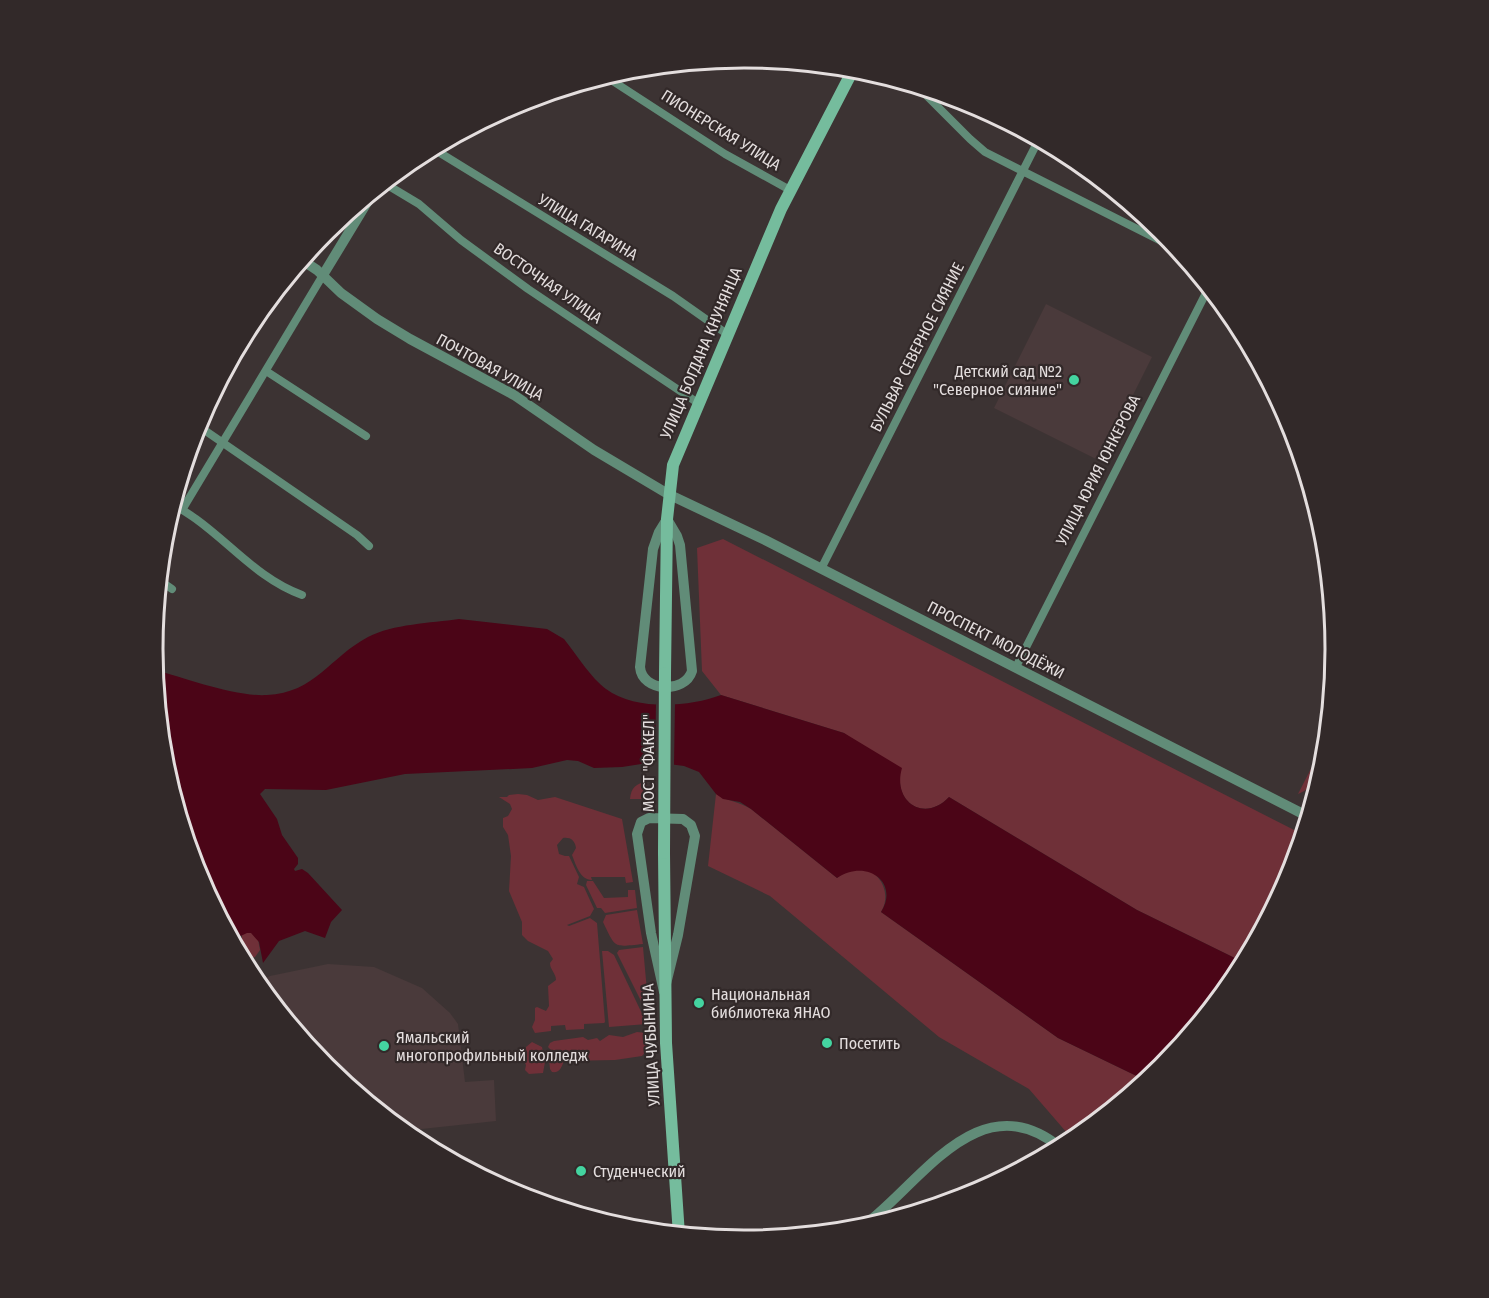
<svg xmlns="http://www.w3.org/2000/svg" width="1489" height="1298" font-family="'Fira Sans Condensed',sans-serif">
<style>
.built{fill:#4a3a3b}
.green{fill:#6f3038}
.water{fill:#4b0517}
.pier{fill:#3c3333}
.lines{fill:none;stroke-linecap:round;stroke-linejoin:round}
.minor{stroke:#618c78;stroke-width:8}
.tertiary{stroke:#618c78;stroke-width:10}
.secondary{stroke:#75bc9d;stroke-width:12}
.secondary-bridge{stroke:#75bc9d;stroke-width:12}
.poi-dot{fill:#44d4a0;stroke:#322929;stroke-width:2}
.labels{text-anchor:middle;dominant-baseline:central;stroke-width:4.5;stroke-linejoin:round;paint-order:stroke}
.street-label{font-size:16px;fill:#e4dede;stroke:#322929}
.poi-label{font-size:16px;fill:#e4dede;stroke:#322929;text-anchor:start}
.rim{fill:none;stroke:#e4dede;stroke-width:3}
</style>
<rect width="100%" height="100%" fill="#3c3333"/>
<path class="built" d="M1046 304 1152 357 1100 461 994 408Z
M328 964 374 967 422 988 450 1013 458 1024 465 1082 494 1080 496 1121 403 1131 326 1067 257 983 270 976Z"/>
<path class="green" d="M723 539 1304 835 1291 876 1245 963 1137 910 949 797C928 820 897 807 900 775L844 733 721 695 702 671 697 548Z
M1322 747 1327 749 1325 765 1319 786 1315 784C1309 787 1306 791 1298 794Z
M647 782V799H630C631 788 636 783 647 782Z
M518 794 527 795 538 800 555 797 622 819 633 882 626 883 625 877H591L592 880C580 880 576 865 572 855L576 848C575 840 570 837 563 838L557 845 559 854 565 856H569L579 877 577 884 584 887 594 909 590 916 567 925 569 926 590 918 597 923 605 1022 604 1023 584 1024V1029L566 1030 565 1025 551 1026V1031L535 1033 532 1027 535 1020V1008L537 1007 546 1011 549 1006 548 986 556 980C556 973 550 970 550 963L553 959 548 951 528 941 522 935V922L509 891 511 856 508 835 503 827V818L508 816 512 809 510 804 499 797H507L509 795Z
M716 794C727 801 740 802 751 809L837 878C841 875 845 872 850 870 876 862 894 891 881 912L1058 1038 1147 1081 1074 1141 1029 1089 939 1037 770 896 708 866Z
M587 881H593L604 898 628 897V890H635L637 908 605 913 601 908H597L586 885Z
M637 910 643 944C613 947 616 949 603 922L606 915Z
M233 930 237 940 238 931 242 940V931H251L258 940 260 950 255 957 249 958 248 966H246L229 935Z
M643 947 649 1013 648 1015 617 953 619 950Z
M602 951H608L614 955 647 1024 609 1027Z
M637 1032 647 1033 649 1035 648 1049 642 1056 615 1060 564 1061C561 1068 560 1073 552 1072L550 1069 549 1059 554 1053 548 1047 550 1043 554 1041 583 1037 588 1040 597 1038 600 1041 609 1035 623 1037Z
M532 1042 542 1047 545 1062 543 1073 529 1074 525 1070 526 1065 523 1059 526 1047Z"/>
<path class="water" d="M459 619 547 629 564 639C576 654 591 678 606 689 636 711 689 707 721 695L844 733 902 768C892 802 925 823 949 797L1137 910 1245 963 1237 978 1163 1068 1147 1081 1058 1038 881 912C900 882 866 858 837 878L751 809 740 802 723 799 716 794 699 772 684 766 654 762 622 767 594 768 578 761 567 760 532 768 405 774 326 790 265 789 260 794 277 819 282 835 298 858V864L294 869 295 871 302 869 308 873 342 910 331 922 325 938 305 931 279 941 263 963 259 942 251 933H247L232 940 205 889 189 846 164 764 155 670C185 678 236 697 267 695 315 693 330 657 368 637 393 624 431 623 459 619Z"/>
<path class="pier" d="M656 701H675L674 767 655 765Z"/>
<g class="lines">
<path class="minor" d="M605 76 725 154 790 190
M917 86 970 139 985 152 1179 250
M432 148 673 296 727 334
M384 183 419 204 461 240 528 289 698 403
M266 371 366 436
M197 425 357 535 369 546
M173 504C181 509 189 514 196 519 232 545 260 580 302 595
M182 510 323 275
M821 569 1039 139
M159 580 172 589
M1016 667 1209 287"/>
<path class="tertiary" d="M302 260 317 270 341 293 377 319 410 339 514 395 594 450 668 494 765 540 1309 817
M323 275 374 191
M667 519 677 536 680 545 692 671C685 694 642 692 640 667L653 549 659 532Z
M649 818 683 819 691 825 695 836 678 935 664 992 651 933 637 834 641 822Z
M858 1230C918 1189 977 1079 1061 1148"/>
<path class="secondary" d="M665 673 667 519 673 465 781 209 854 68
M664 853 666 1043 679 1235"/>
<path class="secondary-bridge" d="M664 853 665 673"/>
</g>
<g class="poi-dot">
<circle cx="1074" cy="380" r="6"/>
<circle cx="699" cy="1003" r="6"/>
<circle cx="827" cy="1043" r="6"/>
<circle cx="384" cy="1046" r="6"/>
<circle cx="581" cy="1171" r="6"/>
</g>
<g class="labels">
<g class="street-label">
<text transform="translate(721 130) rotate(32)">ПИОНЕРСКАЯ УЛИЦА</text>
<text transform="translate(588 227) rotate(31)">УЛИЦА ГАГАРИНА</text>
<text transform="translate(548 283) rotate(35)">ВОСТОЧНАЯ УЛИЦА</text>
<text transform="translate(917 347) rotate(-63)">БУЛЬВАР СЕВЕРНОЕ СИЯНИЕ</text>
<text transform="translate(701 353) rotate(-67)">УЛИЦА БОГДАНА КНУНЯНЦА</text>
<text transform="translate(490 367) rotate(29)">ПОЧТОВАЯ УЛИЦА</text>
<text transform="translate(1098 470) rotate(-63)">УЛИЦА ЮРИЯ ЮНКЕРОВА</text>
<text transform="translate(996 640) rotate(27)">ПРОСПЕКТ МОЛОДЁЖИ</text>
<text transform="translate(648 763) rotate(-90)">МОСТ "ФАКЕЛ"</text>
<text transform="translate(651 1045) rotate(-93)">УЛИЦА ЧУБЫНИНА</text>
</g>
<g class="poi-label">
<text x="1062" y="371" text-anchor="end">Детский сад №2<tspan x="1062" dy="18">"Северное сияние"</tspan></text>
<text x="711" y="994">Национальная<tspan x="711" dy="18">библиотека ЯНАО</tspan></text>
<text x="396" y="1037">Ямальский<tspan x="396" dy="18">многопрофильный колледж</tspan></text>
<text x="839" y="1043">Посетить</text>
<text x="593" y="1171">Студенческий</text>
</g>
</g>
<path d="M0 0H1489V1298H0ZM163 649a581 581 0 1 1 1162 0a581 581 0 1 1-1162 0Z" fill="#322929" fill-rule="evenodd"/>
<path class="rim" d="M163 649a581 581 0 1 1 1162 0a581 581 0 1 1-1162 0Z"/>
</svg>
